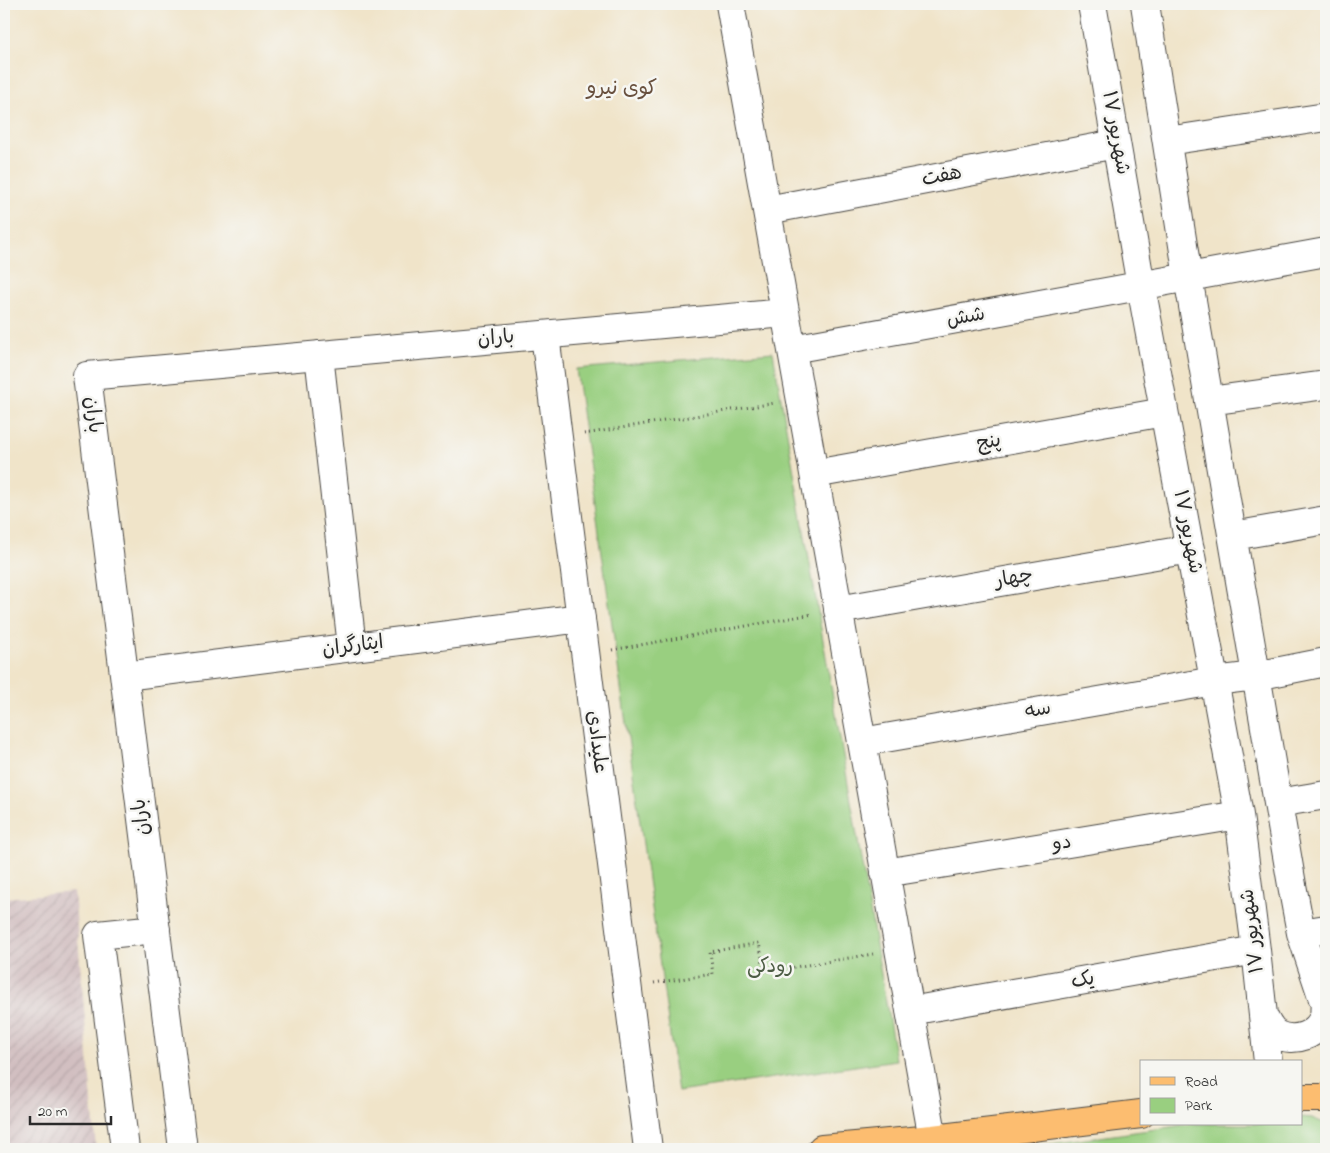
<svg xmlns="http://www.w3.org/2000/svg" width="1330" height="1153" font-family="'Indie Flower','Playpen Sans Arabic',sans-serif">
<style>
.industrial{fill:url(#industrial-furrows)}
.green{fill:#99cf80;stroke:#627d56}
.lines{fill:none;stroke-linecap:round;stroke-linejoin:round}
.minor-casing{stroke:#494743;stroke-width:30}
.major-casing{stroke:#494743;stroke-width:30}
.path{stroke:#494743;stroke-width:3;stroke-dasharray:1 4;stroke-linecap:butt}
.minor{stroke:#fff;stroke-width:28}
.major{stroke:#fcbd6f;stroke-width:28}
.labels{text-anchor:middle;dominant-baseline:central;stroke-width:5;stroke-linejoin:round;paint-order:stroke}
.street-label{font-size:20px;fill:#2b2b2b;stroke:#f6f6f2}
.park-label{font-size:20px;fill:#4c5c44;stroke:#f6f6f2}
.neighbourhood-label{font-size:21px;fill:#68503e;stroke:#f6f6f2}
</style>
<defs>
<pattern id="industrial-furrows" width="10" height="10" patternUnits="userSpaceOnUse" patternTransform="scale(1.25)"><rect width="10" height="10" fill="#d2bfc1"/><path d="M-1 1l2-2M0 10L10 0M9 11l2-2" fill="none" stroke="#b4a4a6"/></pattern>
</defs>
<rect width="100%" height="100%" fill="#f6f6f2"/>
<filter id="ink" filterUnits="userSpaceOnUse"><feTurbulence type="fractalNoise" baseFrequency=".02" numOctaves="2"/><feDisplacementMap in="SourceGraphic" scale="10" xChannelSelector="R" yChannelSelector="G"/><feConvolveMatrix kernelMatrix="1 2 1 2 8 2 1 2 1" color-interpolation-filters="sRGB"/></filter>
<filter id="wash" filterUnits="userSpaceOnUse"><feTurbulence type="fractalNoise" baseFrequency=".0096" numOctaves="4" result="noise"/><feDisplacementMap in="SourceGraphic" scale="20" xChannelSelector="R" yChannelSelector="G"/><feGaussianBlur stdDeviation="1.12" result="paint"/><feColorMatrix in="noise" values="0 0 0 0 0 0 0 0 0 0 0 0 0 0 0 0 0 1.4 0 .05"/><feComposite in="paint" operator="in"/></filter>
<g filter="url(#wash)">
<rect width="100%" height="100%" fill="#f0e4c9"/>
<path class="industrial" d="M74 892 96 1149H4V898Z"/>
<path class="green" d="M773 352 896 1060 678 1092 576 369Z
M1301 1117 1312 1118 1326 1124V1142L1307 1149H1015L1191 1124H1301Z"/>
</g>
<g filter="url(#ink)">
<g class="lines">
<g class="minor-casing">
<path id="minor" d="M730 4 933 1139
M1092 4 1141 286 1239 815 1256 950 1268 1062
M1145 4 1188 277 1292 885 1301 933 1326 1008
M1167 141 1326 117
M767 210 1116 144
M545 335 648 1149
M792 349 1326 252
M319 355 352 647
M1209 401 1326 385
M814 474 1164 412
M1233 536 1326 520
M838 610 1190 549
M125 676 581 618
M862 742 1214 681 1256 676 1326 662
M1278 803 1326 795
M885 873 1239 815
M1301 933 1326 929
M910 1011 1256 950
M1263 1015C1266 1022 1269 1029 1276 1034 1294 1044 1319 1035 1324 1015 1325 1012 1324 1007 1325 1004
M125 1149 98 935 156 929
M183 1149 87 376 785 313"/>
</g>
<g class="major-casing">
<path id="major" d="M1301 1098H1326
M822 1149 933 1139 1141 1114"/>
</g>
<path class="path" d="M584 434 775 403
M612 650 813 614
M654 983 713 974 710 952 759 943 765 972 873 954"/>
<use href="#minor" class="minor"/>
<use href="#major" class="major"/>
</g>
</g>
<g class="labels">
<g class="street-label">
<text transform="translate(1115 133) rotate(80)">۱۷ شهریور</text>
<text transform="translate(942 177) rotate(-11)">هفت</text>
<text transform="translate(966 318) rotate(-10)">شش</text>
<text transform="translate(496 339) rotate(-5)">باران</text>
<text transform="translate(92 415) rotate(83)">باران</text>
<text transform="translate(989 443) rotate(-10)">پنج</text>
<text transform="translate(1187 532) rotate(79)">۱۷ شهریور</text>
<text transform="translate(1014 579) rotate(-10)">چهار</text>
<text transform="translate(353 647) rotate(-7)">ایثارگران</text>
<text transform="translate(1038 711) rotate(-10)">سه</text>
<text transform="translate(596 742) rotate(83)">علیدادی</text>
<text transform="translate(142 817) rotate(-97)">باران</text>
<text transform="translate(1062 844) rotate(-9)">دو</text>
<text transform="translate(1253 931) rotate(-97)">۱۷ شهریور</text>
<text transform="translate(1083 981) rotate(-10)">یک</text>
</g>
<g class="park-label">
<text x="770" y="967">رودکی</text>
</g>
<g class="neighbourhood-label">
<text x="622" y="89">کوی نیرو</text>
</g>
</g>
<rect width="1330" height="1153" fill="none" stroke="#f6f6f2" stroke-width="20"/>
<rect x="1140" y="1060" width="162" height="65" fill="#f6f6f2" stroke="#a5a5a2"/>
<rect x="1150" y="1077" width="25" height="8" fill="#fcbd6f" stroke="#a5a5a2"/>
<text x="1185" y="1086" font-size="15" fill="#2b2b2b">Road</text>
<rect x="1150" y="1098" width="25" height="15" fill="#99cf80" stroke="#a5a5a2"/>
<text x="1185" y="1110" font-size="15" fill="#2b2b2b">Park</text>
<path d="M30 1116v8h81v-8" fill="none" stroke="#2b2b2b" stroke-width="2.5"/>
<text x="38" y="1116" font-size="15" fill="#2b2b2b" stroke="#f6f6f2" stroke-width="4" paint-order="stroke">20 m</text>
</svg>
